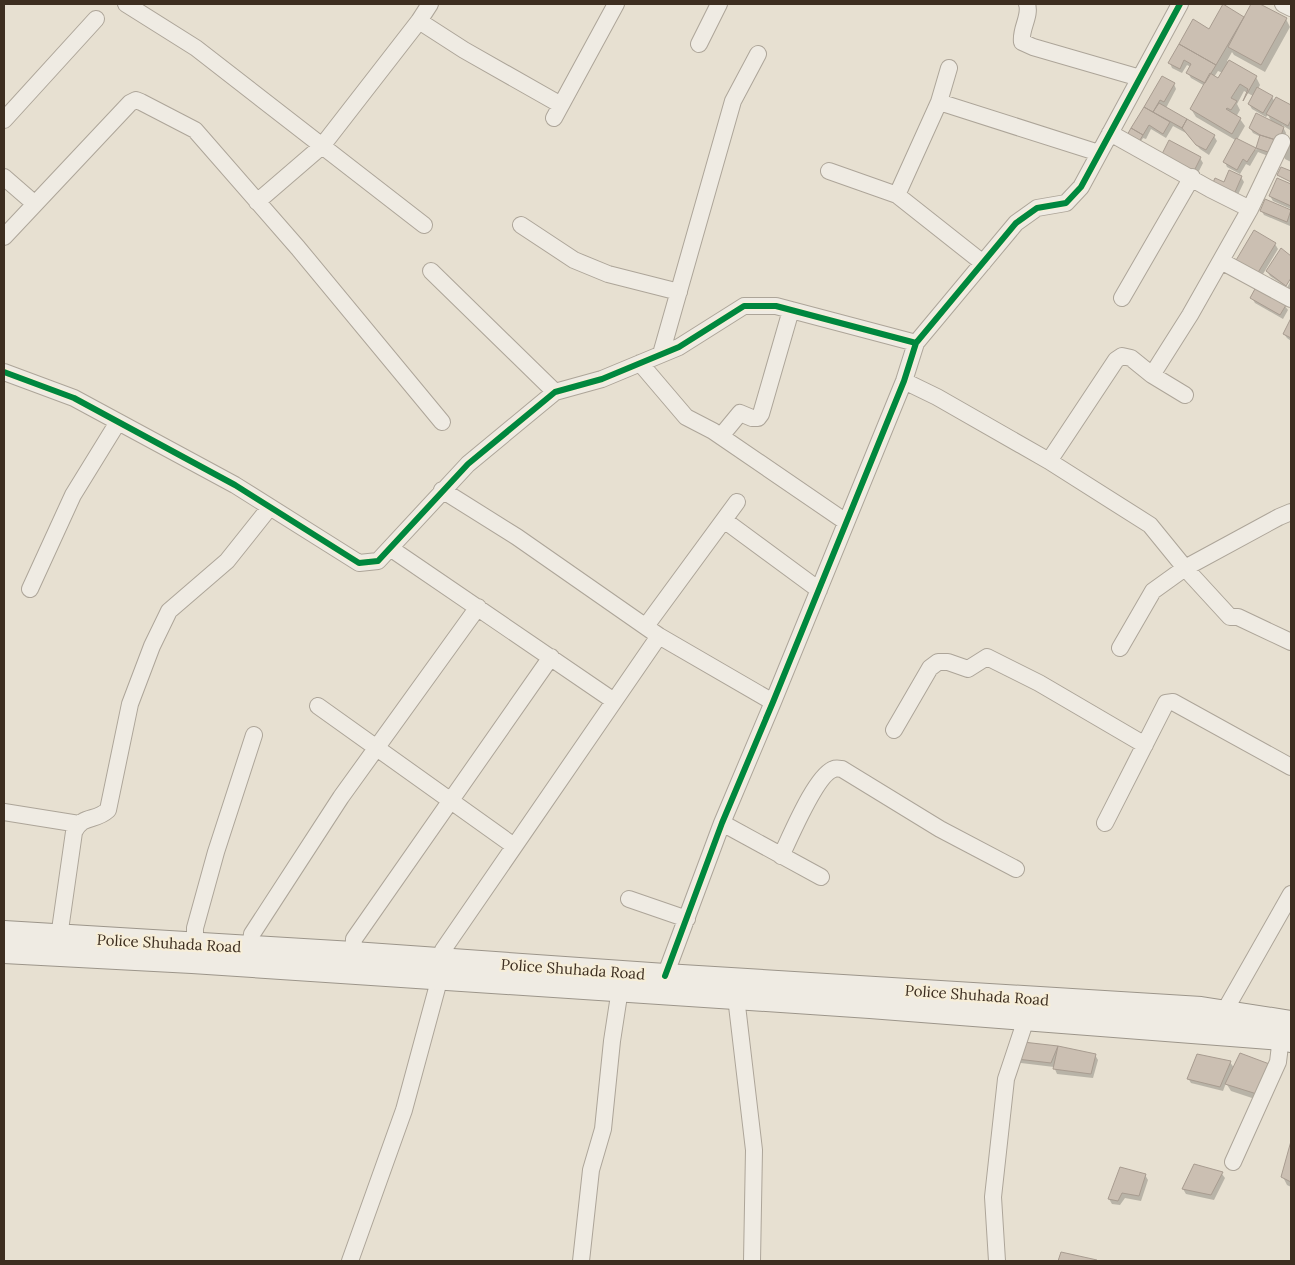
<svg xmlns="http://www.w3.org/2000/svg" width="1295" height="1265" font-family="Lora,serif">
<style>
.shadow{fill:#0003;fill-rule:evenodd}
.building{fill:#cbbfb2;stroke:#a89c90}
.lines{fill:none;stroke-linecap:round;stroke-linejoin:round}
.street-casing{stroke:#ada599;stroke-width:18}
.secondary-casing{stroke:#9c958a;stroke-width:26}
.street{stroke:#efebe3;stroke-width:16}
.secondary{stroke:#efebe3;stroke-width:24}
.cycleway-casing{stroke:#f7eed8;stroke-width:9}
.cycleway{stroke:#00873e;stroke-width:6}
.labels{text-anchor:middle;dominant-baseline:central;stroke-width:4.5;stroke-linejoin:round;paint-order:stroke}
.street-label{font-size:15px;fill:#3d2e20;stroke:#f7eed8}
</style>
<rect width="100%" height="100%" fill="#e7e0d1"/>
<path class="shadow" d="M1253 4H1257L1286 19 1290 27 1265 72 1234 55 1232 52 1227 61 1256 77 1260 85 1258 89 1272 97 1275 102 1276 99 1291 107V129L1290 130 1282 125 1286 133 1276 159 1258 152 1250 166 1246 164 1240 174 1227 167 1225 162 1237 141 1196 117 1191 109 1205 86 1191 78 1188 73 1191 67 1187 65 1182 73 1172 68 1170 63 1209 30 1223 6 1245 19ZM1218 71 1223 73 1219 80 1214 77ZM1244 91 1253 96 1249 104 1252 109 1266 117 1268 115 1272 123 1250 128 1253 133 1261 137 1256 150 1237 140 1245 126 1240 119 1236 117 1240 110 1237 104Z
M1162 78 1174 84 1176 89 1166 108 1214 136 1217 141 1209 155 1200 149 1186 133 1173 126 1166 138 1151 129 1146 139 1143 138 1138 146 1127 139Z
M1288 143 1291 145V162L1285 159 1283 155Z
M1200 158 1203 163 1197 175 1190 171Z
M1241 177 1244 182 1234 203 1224 183Z
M1278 180 1291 186V209L1273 201 1270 196Z
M1265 201 1291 212V223L1290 226 1264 215 1261 210Z
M1275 244 1278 249 1257 284 1237 262Z
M1282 250 1291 258V276L1285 286 1270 276 1267 271Z
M1291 280V287L1290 289 1287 288Z
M1252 298 1285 306 1288 310 1283 319 1255 303Z
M1291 320V341L1287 338 1284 334Z
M1024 1043 1058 1047 1095 1055 1098 1060 1093 1078 1057 1074 1054 1067 1021 1063 1018 1058Z
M1230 1062 1234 1068 1264 1102 1231 1091 1226 1083 1223 1091 1191 1083 1188 1078Z
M1291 1146V1187L1287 1185 1283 1177Z
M1222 1174 1225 1178 1214 1200 1186 1194 1183 1189Z
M1145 1175 1148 1180 1141 1201 1125 1198 1120 1205 1112 1204 1109 1199Z"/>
<path class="building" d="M1223 4 1244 17 1216 65 1179 44 1193 19 1209 29Z
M1251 4H1260L1287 18 1261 65 1228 47Z
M1179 44 1216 65 1205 83 1186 73 1191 64 1184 60 1180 69 1168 63Z
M1229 60 1257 76 1243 101 1248 89 1240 84 1231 98 1237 101 1231 110 1227 108 1226 109 1241 118 1232 134 1190 109 1210 73 1218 78Z
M1162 76 1175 83 1164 102 1160 100 1153 112 1144 107Z
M1257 87 1273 96 1263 113 1248 104Z
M1276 97 1291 105V120L1288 126 1266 114Z
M1159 103 1187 119 1182 128 1153 112Z
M1144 107 1170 122 1163 134 1149 125 1143 135 1131 128Z
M1256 113 1284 127 1279 141 1260 135 1249 128Z
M1187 119 1215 135 1206 150 1196 145 1182 128Z
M1131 128 1143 135 1137 145 1125 139Z
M1260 135 1279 141 1274 154 1256 148Z
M1236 138 1256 148 1247 162 1243 159 1237 170 1223 162Z
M1169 140 1201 157 1194 171 1187 167 1159 160Z
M1281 167 1291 171V182L1277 175Z
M1229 170 1242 176 1232 199 1210 189 1215 178 1224 182Z
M1277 178 1291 184V206L1269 196Z
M1265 199 1291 210 1287 222 1260 211Z
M1254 230 1276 243 1254 279 1235 262Z
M1281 248 1291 256V278L1286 286 1266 271Z
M1256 287 1286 305 1280 315 1250 298Z
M1291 318V338L1283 334Z
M1023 1042 1058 1046 1051 1063 1017 1059Z
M1058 1046 1096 1054 1091 1074 1053 1069Z
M1240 1053 1272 1065 1260 1095 1225 1084Z
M1197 1054 1231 1061 1220 1087 1187 1079Z
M1291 1141V1182L1281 1177Z
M1194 1164 1223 1172 1211 1195 1182 1189Z
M1120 1167 1146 1174 1139 1196 1122 1193 1118 1201 1108 1199Z
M1061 1252 1097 1260V1261H1058Z"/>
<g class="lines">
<g class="street-casing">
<path id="street" d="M126 4 196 48 424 225
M1027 4C1031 16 1020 29 1022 42L1033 47 1140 78
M1283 4 1291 8
M419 21 464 50 561 105
M699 44 719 4
M939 102 1099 153
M554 118 616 4
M4 120 96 19
M1110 133 1210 189 1250 209
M829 171 897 195 983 263
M4 177 35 204
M897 195 939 102 949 68
M257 202 322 146 419 21 430 4
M521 225 574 260 608 274 679 292
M4 237 130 103 136 100 141 102 195 130 298 248 442 422
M1221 261 1291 299
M431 271 555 392
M1122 298 1192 177
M661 354 733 101 758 54
M640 363 686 417 713 431 846 522
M4 372 74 398 235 485 359 563 378 561 468 464 555 392 602 379 679 347 744 306H776L916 343
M1152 375 1190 315 1250 209 1282 142
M904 381 937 397 1049 461 1150 525 1185 568 1230 617H1238L1291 642
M721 436 740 413 752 418H758L761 414 791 310
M1049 461 1116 360 1122 356 1131 358 1152 375 1185 395
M442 490 517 537 659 636 773 702
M724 520 819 590
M390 548 614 701
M30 589 73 495 118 422
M646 626 737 502
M1120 648 1153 591 1185 568 1279 517 1291 512
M318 706 514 846
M894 730 930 668 938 662H948L968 669 987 657 1039 683 1145 745
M4 812 79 824
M722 823 821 877
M1105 823 1166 703 1173 702 1291 767
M781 856C790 838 816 774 834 769 836 768 841 769 842 769L940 829 1016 869
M629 899 687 919
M59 937 74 832C83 814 95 822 108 810L130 704 152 646 169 611 227 561 270 507
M195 944V928L216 852 254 735
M250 948 252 934 341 797 478 607
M353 954 354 939 551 657
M441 961 443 950 659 636
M665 976 722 823 773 702 904 381 916 343 1016 223 1037 208 1066 203 1081 187 1180 4
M736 997 754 1150 752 1261
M1224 1012 1291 894
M1233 1162 1278 1062 1282 1029
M350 1261 404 1110 440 977
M581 1261 591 1170 603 1129 612 1041 620 989
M997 1261 993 1197 1006 1079 1026 1019"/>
</g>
<g class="secondary-casing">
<path id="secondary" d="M4 933 353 954 665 976 1201 1009 1291 1023
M4 951 192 961 870 1006 1281 1038 1291 1040"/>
</g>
<use href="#street" class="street"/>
<use href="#secondary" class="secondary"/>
<g class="cycleway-casing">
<path id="cycleway" d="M4 372 74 398 235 485 359 563 378 561 468 464 555 392 602 379 679 347 744 306H776L916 343
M665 976 722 823 773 702 904 381 916 343 1016 223 1037 208 1066 203 1081 187 1180 4"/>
</g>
<use href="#cycleway" class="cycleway"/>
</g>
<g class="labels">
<g class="street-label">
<text transform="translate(169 943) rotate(3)">Police Shuhada Road</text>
<text transform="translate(573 969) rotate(4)">Police Shuhada Road</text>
<text transform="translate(977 995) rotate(4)">Police Shuhada Road</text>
</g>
</g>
<rect width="1295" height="1265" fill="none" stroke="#3d2e20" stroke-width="10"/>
</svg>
